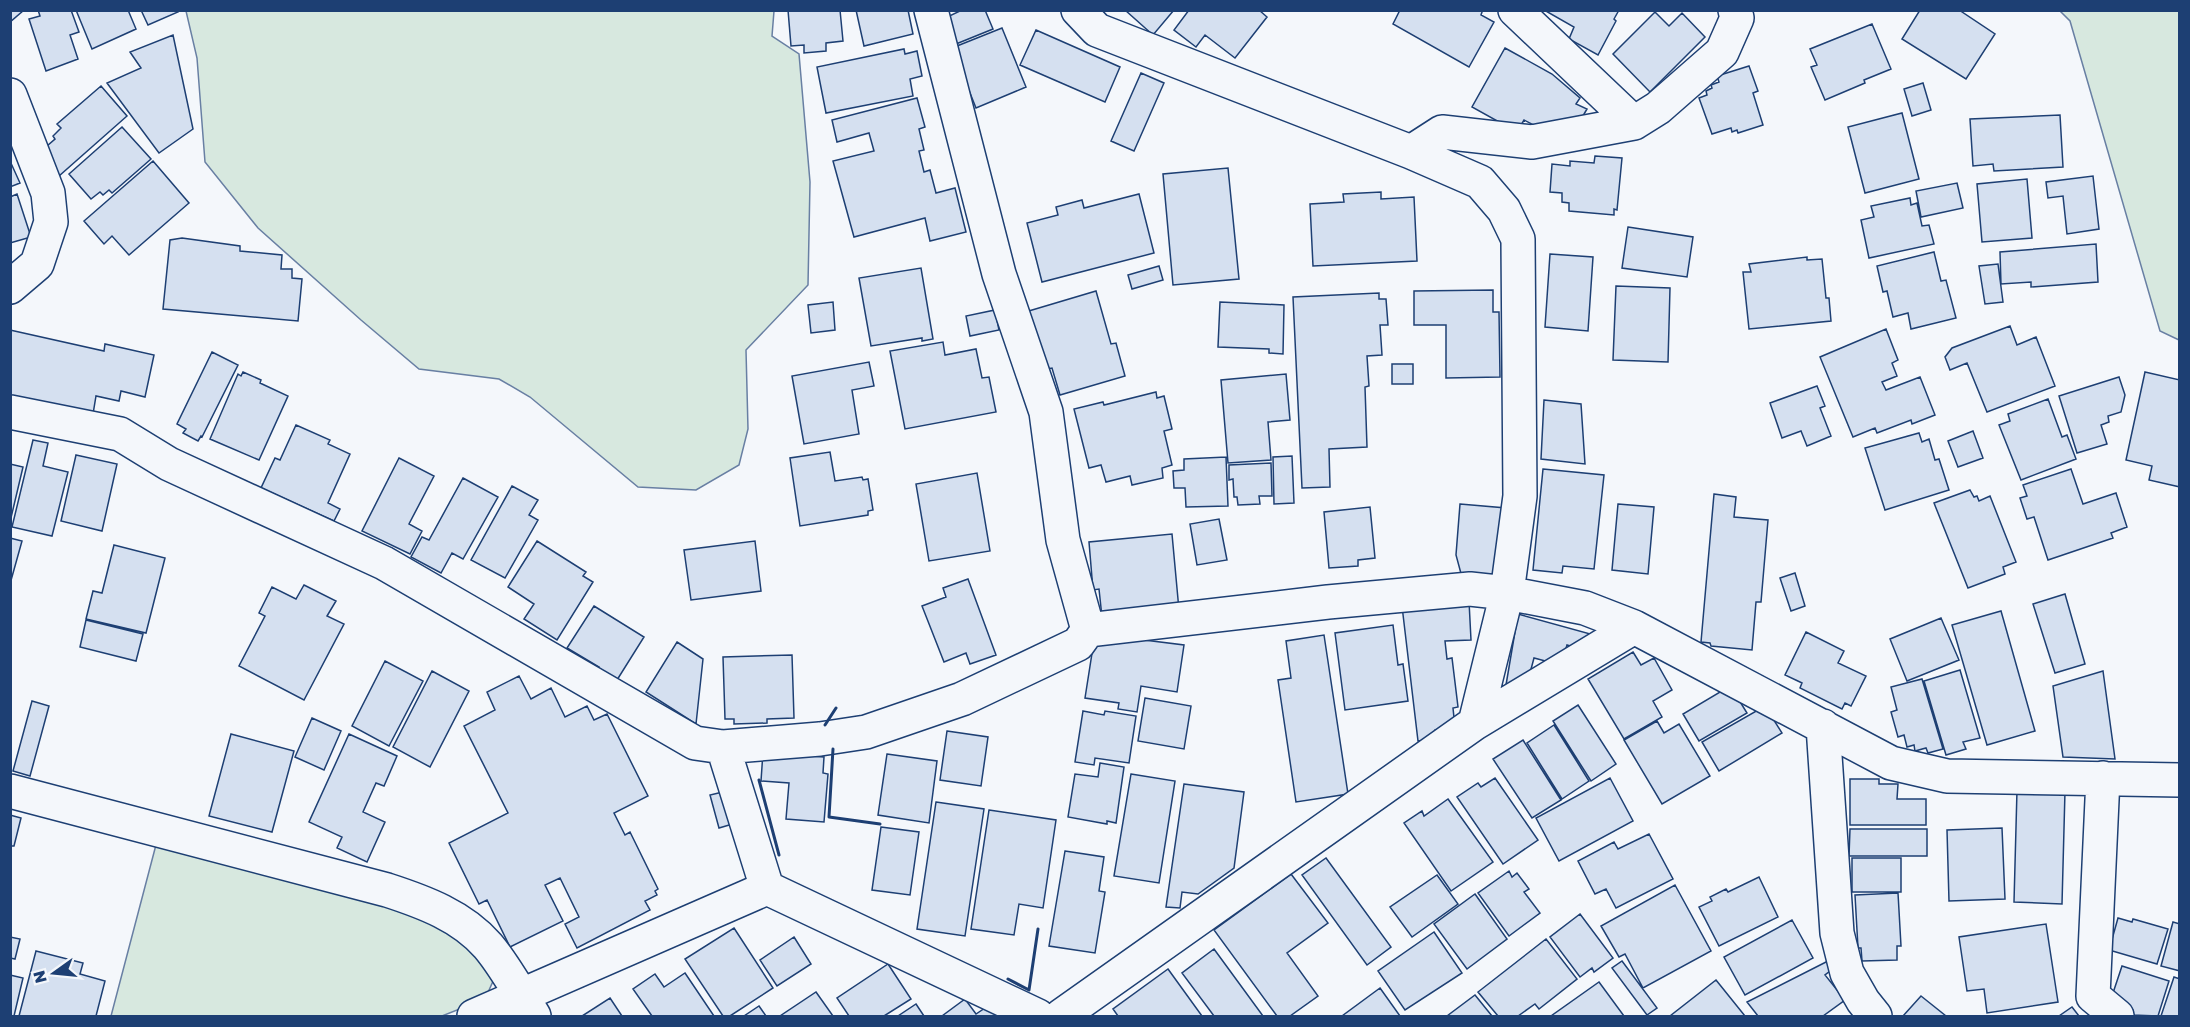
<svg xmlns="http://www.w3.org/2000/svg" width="2190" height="1027" font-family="'Golos Text',sans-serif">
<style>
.green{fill:#d7e8df;stroke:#687fa3;stroke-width:1.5}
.building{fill:#d5e0f0;stroke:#1d3f73;stroke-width:1.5}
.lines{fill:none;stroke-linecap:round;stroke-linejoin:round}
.street-casing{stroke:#1d3f73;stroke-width:36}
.street{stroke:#f4f7fb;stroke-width:33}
.wall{stroke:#1d3f73;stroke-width:3}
</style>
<rect width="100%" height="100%" fill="#f4f7fb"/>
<path class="green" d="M186 11H774L772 36 799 54 810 182 808 285 746 350 748 429 739 465 696 490 638 487 530 397 499 379 419 369 361 320 258 228 205 162 197 58Z
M2060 11H2179V340L2160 331 2070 21Z
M157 841 417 912 469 947 494 979 485 999 442 1016H111Z"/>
<path class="building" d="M10 10H24L10 22Z
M38 10H71L79 32 70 35 78 59 46 71 29 19 40 16Z
M76 10H128L136 29 92 49Z
M141 10H177L178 12 148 25Z
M788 10H840L843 41 826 43V51L804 53V45L791 46Z
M856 10H908L913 34 864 46Z
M962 10H985L993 29 956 44 945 18Z
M1125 10H1174L1153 35Z
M1189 10H1259L1267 17 1235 58 1205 35 1196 47 1174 30Z
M1400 10H1479L1482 12 1481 15 1494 22 1469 67 1393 24Z
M1544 10H1619L1614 19 1616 21 1598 55 1569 39 1574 27Z
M1920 10H1959L1995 34 1966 79 1902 39Z
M1655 12 1669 26 1682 13 1705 37 1650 92 1613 54Z
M1872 24 1891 69 1864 80 1865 83 1825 100 1811 67 1817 65 1810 49Z
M1002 28 1026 87 976 108 952 48Z
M1036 30 1120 67 1105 102 1020 65Z
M173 35 193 129 159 153 107 83 141 68 130 52Z
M1505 48 1552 74 1580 98 1576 104 1587 109 1577 126 1547 132 1524 120 1517 132 1472 107Z
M904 49 905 54 917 51 922 76 910 79 913 96 826 113 817 67Z
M1749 66 1758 91 1753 93 1763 125 1738 133 1737 130 1732 132 1731 128 1712 134 1699 98 1707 95 1706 91 1712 88 1711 85 1719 82 1717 76Z
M1141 73 1164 83 1134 151 1111 141Z
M1923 83 1931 110 1912 116 1904 89Z
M101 86 127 116 59 176 47 146 55 139 53 136 61 128 57 124Z
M917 98 925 127 919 129 924 150 919 151 924 172 930 170 936 193 955 188 966 232 930 241 925 218 854 237 833 161 874 151 869 133 837 142 832 120Z
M1902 113 1919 179 1865 193 1848 127Z
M2060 115 2063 167 1994 171 1993 164 1973 166 1970 119Z
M122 127 151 159 112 193 109 190 103 195 100 192 91 199 69 174Z
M1595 156 1622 158 1617 210 1614 209V215L1569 211V203L1562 202V193L1550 192 1552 164 1570 166V161L1594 163Z
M10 161 20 183 10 187Z
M153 161 189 203 129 255 112 236 104 244 84 221Z
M1228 168 1239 279 1173 285 1163 174Z
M2093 176 2099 229 2067 234 2063 196 2048 198 2046 182Z
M2027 179 2032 238 1982 242 1977 184Z
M1957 183 1963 208 1921 217 1916 191Z
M1381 192V199L1414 197 1417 261 1313 266 1310 204 1344 202 1343 194Z
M17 194 31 237 10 243V197Z
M1139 194 1154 253 1042 282 1027 223 1058 215 1056 207 1082 200 1084 208Z
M1910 198 1911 205 1917 203 1922 226 1929 225 1934 244 1869 258 1861 220 1874 217 1871 206Z
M1628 227 1693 237 1687 277 1622 268Z
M182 238 240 246V251L282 255 281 269H292V278L302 279 298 321 163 309 170 240Z
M2096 244 2098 282 2031 287V282L2001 284 2000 252Z
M1934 252 1941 281 1946 280 1956 318 1911 329 1908 313 1893 317 1887 291 1883 292 1877 266Z
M1550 254 1593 257 1588 331 1545 327Z
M1807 257V260L1822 259 1826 298H1829L1831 321 1749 329 1743 272H1751L1749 264Z
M1998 264 2003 302 1985 304 1979 266Z
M1159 266 1163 280 1132 289 1128 275Z
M921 268 933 339 922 341V338L871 346 859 278Z
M1616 286 1670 288 1668 362 1613 360Z
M1493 290V312H1499L1500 377 1446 378V325H1414V291Z
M1096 291 1111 344 1116 343 1125 376 1060 395 1052 368 1047 369 1022 313Z
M1379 293V299H1386L1388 325H1380L1382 355 1367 356 1369 386 1365 387 1367 447 1329 449 1330 487 1302 488 1293 297Z
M833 302 835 330 811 333 808 305Z
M1220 302 1284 305 1283 354 1269 353V349L1218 347Z
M995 310 999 330 970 336 966 316Z
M2010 326 2017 345 2036 337 2055 386 1987 412 1967 363 1950 370 1945 357 1952 348Z
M1886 329 1898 360 1892 363 1897 376 1882 382 1886 390 1920 377 1935 415 1912 424 1911 420 1877 433 1875 428 1853 437 1820 357Z
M10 330 104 351 105 344 154 355 145 397 121 391 119 401 96 396 93 414 10 396Z
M943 342 945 355 976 349 982 378 989 377 996 412 905 429 890 351Z
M212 352 238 365 202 437 201 436 198 441 183 433 186 429 177 424Z
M869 362 874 386 852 390 859 434 804 444 792 376Z
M1392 364H1413V384H1392Z
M243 372 261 380 260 383 288 396 259 460 210 439 238 374 241 376Z
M2145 372 2180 380V487L2149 480 2152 466 2126 460Z
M1286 374 1290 420 1268 422 1271 460 1228 463 1221 380Z
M2119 377 2125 395 2121 412 2108 416 2109 422 2101 425 2107 444 2077 453 2059 396Z
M1817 386 1825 406 1820 408 1831 436 1807 446 1801 431 1782 438 1770 403Z
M1156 392 1157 398 1164 396 1172 429 1164 431 1172 465 1162 468 1163 478 1132 485 1130 476 1106 482 1101 465 1089 468 1074 409 1103 402 1104 405Z
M2048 399 2062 437 2067 435 2076 459 2021 480 1999 425 2010 421 2008 414Z
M1544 400 1581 404 1585 464 1541 459Z
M296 425 330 440 328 444 350 454 328 503 340 509 334 521 261 488 275 458 280 460Z
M1973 431 1983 458 1958 467 1948 441Z
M1919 433 1922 442 1929 439 1935 460 1939 459 1949 490 1885 510 1865 448Z
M33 440 48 443 43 466 68 472 52 536 12 527Z
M830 452 835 481 862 477 863 480 868 479 873 510 868 511V515L800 526 790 458Z
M76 455 117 464 102 531 61 521Z
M1292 456 1294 503 1274 504 1273 457Z
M1226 457 1228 506 1186 507 1185 488H1174L1173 471 1184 470V459Z
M399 458 434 476 409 524 422 531 410 554 362 531Z
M1271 463 1272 496H1259L1260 504 1238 505 1237 497H1234L1233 479 1229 480V465Z
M10 464 23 467 10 522Z
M1543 469 1604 475 1594 569 1563 566 1562 573 1533 570Z
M2071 469 2083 504 2116 493 2127 527 2111 533 2113 538 2048 560 2034 517 2027 519 2020 498 2027 496 2023 485Z
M977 473 990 551 929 561 916 484Z
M463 478 498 497 463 559 452 553 441 573 411 557 422 537 429 540Z
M512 486 538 500 529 515 538 520 505 578 471 560Z
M1970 490 1974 497 1977 496 1979 501 1990 496 2016 562 2003 567 2005 574 1968 588 1934 503Z
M1714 494 1736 497 1734 517 1768 520 1761 602H1756L1752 650 1711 646 1710 643 1701 642Z
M1460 504 1506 508 1494 583 1463 581 1456 555Z
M1618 504 1654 507 1648 574 1612 570Z
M1370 507 1375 558 1358 560V566L1329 568 1324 512Z
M1219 519 1227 560 1197 565 1190 524Z
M1172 534 1179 610 1102 617 1099 589 1093 590 1089 542Z
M10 538 22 541 10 584Z
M537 541 586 572 583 576 593 582 557 640 524 619 534 604 508 587Z
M755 541 761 591 691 600 684 550Z
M114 545 165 558 146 633 86 619 93 591 102 593Z
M1795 573 1805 606 1791 611 1780 578Z
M968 579 996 655 970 664 966 653 944 662 922 606 946 597 943 588Z
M304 585 336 601 327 616 344 624 304 700 239 666 265 616 259 613 272 587 296 599Z
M2065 594 2085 664 2055 673 2033 604Z
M1469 601 1471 640 1445 641 1447 659 1452 658 1458 707 1453 708 1455 727 1435 730 1437 739 1418 741 1402 606Z
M594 606 644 637 617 680 596 672 599 667 567 648Z
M2001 611 2035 731 1987 745 1952 625Z
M1518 614 1594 635 1577 648 1567 645 1564 655 1549 662 1534 658 1530 673 1512 689 1506 685Z
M1941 618 1959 660 1907 681 1890 639Z
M86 620 143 634 136 661 80 647Z
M1393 625 1398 665 1403 664 1408 701 1345 710 1335 633Z
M1806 632 1844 651 1838 663 1866 676 1851 706 1845 703 1842 709 1800 688 1802 683 1785 675Z
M1324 635 1348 794 1296 802 1278 680 1291 678 1286 641Z
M1128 638 1184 645 1177 692 1141 686 1137 712 1118 709 1119 703 1085 698 1093 647 1099 643Z
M677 642 703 659 696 724 646 692Z
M1633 652 1641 665 1654 658 1672 690 1653 701 1662 717 1624 739 1588 679Z
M792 655 794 718 767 719V723L734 724V719H725L723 657Z
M385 661 423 681 389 746 352 726Z
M1960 670 1980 738 1963 742 1966 749 1946 755 1924 681Z
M432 671 469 691 430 767 393 747Z
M2103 671 2115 759 2063 757 2053 686Z
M519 676 531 699 551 688 565 717 587 706 594 720 607 714 648 796 614 813 625 835 630 832 658 889 655 891 657 895 645 901 650 910 577 948 565 924 579 917 560 878 545 885 563 921 510 947 487 900 479 904 449 843 508 813 464 726 495 710 487 692Z
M1922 679 1943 749 1928 753 1926 748 1915 751 1914 745 1907 747 1904 735 1898 737 1891 712 1897 710 1891 687Z
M1725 689 1734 692 1747 713 1699 741 1683 714Z
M1145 698 1191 706 1184 749 1138 741Z
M32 701 49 706 30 776 13 771Z
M1578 705 1616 764 1591 781 1553 721Z
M1765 706 1782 733 1719 771 1702 742Z
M1083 711 1104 715 1105 711 1136 716 1129 763 1095 758 1094 765 1075 762Z
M312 718 341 731 324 770 295 757Z
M1657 721 1664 733 1679 724 1710 776 1662 804 1624 740Z
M1554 725 1589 781 1562 799 1527 743Z
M947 731 988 737 981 786 940 780Z
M231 734 294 751 272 832 209 816Z
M349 734 397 756 384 786 376 783 363 812 385 822 367 862 337 848 342 837 309 822Z
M1523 740 1561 800 1532 818 1493 759Z
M763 752 824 757 823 773 828 774 824 822 786 819 789 783 761 781Z
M887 754 937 761 929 823 878 815Z
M1100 763 1124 767 1116 823 1107 821V824L1068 817 1075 774 1098 777Z
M1131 774 1175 781 1159 883 1114 876Z
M1495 778 1538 840 1503 864 1457 797 1478 783 1481 787Z
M1610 778 1633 821 1559 861 1536 818Z
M1850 779H1879V784H1898L1897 799H1926V825H1850Z
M1184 784 1244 792 1234 868 1198 894 1182 892 1180 908 1166 907Z
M2017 790 2065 791 2062 904 2014 902Z
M727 791 736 823 719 828 710 795Z
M1448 799 1493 862 1451 891 1404 823 1422 811 1424 816Z
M936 802 984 809 965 936 917 929Z
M989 810 1056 820 1043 908 1019 904 1014 935 971 929Z
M10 815 21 818 14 846H10Z
M881 827 919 832 910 895 872 890Z
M2002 828 2005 899 1949 901 1947 830Z
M1850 829H1927V856H1849Z
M1649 834 1673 879 1616 908 1606 889 1595 894 1578 861 1614 842 1618 849Z
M1065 851 1104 857 1099 891 1105 892 1095 953 1049 946Z
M1326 858 1391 947 1367 965 1302 875Z
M1852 858H1901V892H1852Z
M1509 871 1512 877 1517 873 1529 889 1524 892 1540 913 1509 936 1478 893Z
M1291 874 1328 923 1287 953 1318 996 1290 1016H1277L1214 930Z
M1437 875 1458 904 1412 937 1390 907Z
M1759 877 1778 917 1719 946 1699 907 1712 901 1710 897 1726 889 1728 892Z
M1675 885 1711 951 1643 988 1625 954 1619 957 1601 926Z
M1898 893 1901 946H1897V960L1862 961 1861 948H1858L1855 895Z
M1475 894 1507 939 1467 969 1434 924Z
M1580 914 1613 958 1594 972 1592 968 1580 977 1550 937Z
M2118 918 2132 922 2133 919 2168 929 2157 964 2109 950Z
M1792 920 1813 958 1745 995 1724 957Z
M2173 922 2180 924V971L2161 966Z
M2046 924 2058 1002 1987 1013 1984 989 1967 991 1959 937Z
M734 928 773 988 730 1016H723L685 959Z
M1434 932 1462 973 1405 1010 1378 971Z
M10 937 20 939 15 959 10 958Z
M794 937 811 964 777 986 760 960Z
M1546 939 1577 979 1539 1009 1535 1004 1518 1016H1498L1478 992Z
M1214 949 1263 1016H1214L1182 973Z
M36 951 83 963 80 974 105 981 96 1016H19Z
M1622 961 1657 1008 1647 1015 1612 968Z
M1828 961 1834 968 1825 975 1845 1000 1823 1016H1758L1747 1002Z
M888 964 911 999 884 1016H849L837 998Z
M2122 966 2169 981 2158 1016 2132 1015 2133 1010 2123 1007 2111 999Z
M1168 969 1202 1016H1118L1113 1009Z
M685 973 714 1016H652L633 989 655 974 664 987Z
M10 975 23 978 14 1016H10Z
M2174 977 2180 979V1016H2161Z
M1716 980 1745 1016H1670Z
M1599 982 1624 1016H1551Z
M1380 988 1400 1016H1342Z
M816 992 833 1016H780Z
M1475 995 1492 1016H1447Z
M1921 996 1946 1016H1903Z
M610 998 622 1016H582Z
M965 999 976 1014 991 1004 1017 1016H942Z
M916 1004 924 1016H898Z
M759 1006 766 1016H744Z
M2072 1007 2079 1016H2059Z"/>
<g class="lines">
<g class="street-casing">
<path id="street" d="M931 10 999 274 1046 412 1063 540 1088 630
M1078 10 1097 30 1411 152 1480 182 1504 210 1518 239 1520 496 1507 593 1475 723
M1515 10 1634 123
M10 95 48 193 51 222 37 264 10 287
M1411 152 1442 132 1532 142 1634 123 1658 108 1722 52 1737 18 1735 10
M10 412 120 434 169 464 384 563 695 743 723 747 767 888
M1823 726 1837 933 1847 973 1863 1001 1875 1016
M723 747 820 739 866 732 962 699 1078 644 1088 630 1328 602 1470 589 1507 593 1585 608 1634 627 1891 763 1947 776 2180 780
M2103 778 2093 996 2117 1016
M10 791 387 890C424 902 462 916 488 946 505 966 520 994 534 1016
M474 1016 767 888 1038 1016
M1061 1016 1475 723 1634 627"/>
</g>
<use href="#street" class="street"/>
<path class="wall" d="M825 725 836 708
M833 749 829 817 880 824
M759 780 779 855
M1008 979 1029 990 1038 929"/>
</g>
<rect width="2190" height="1027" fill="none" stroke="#1d3f73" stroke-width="24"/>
<g transform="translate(54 973) rotate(255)" stroke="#f4f7fb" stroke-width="4.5" paint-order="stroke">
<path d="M0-4.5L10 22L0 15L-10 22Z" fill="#1d3f73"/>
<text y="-9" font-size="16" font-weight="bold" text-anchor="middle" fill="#1d3f73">N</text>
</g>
</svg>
